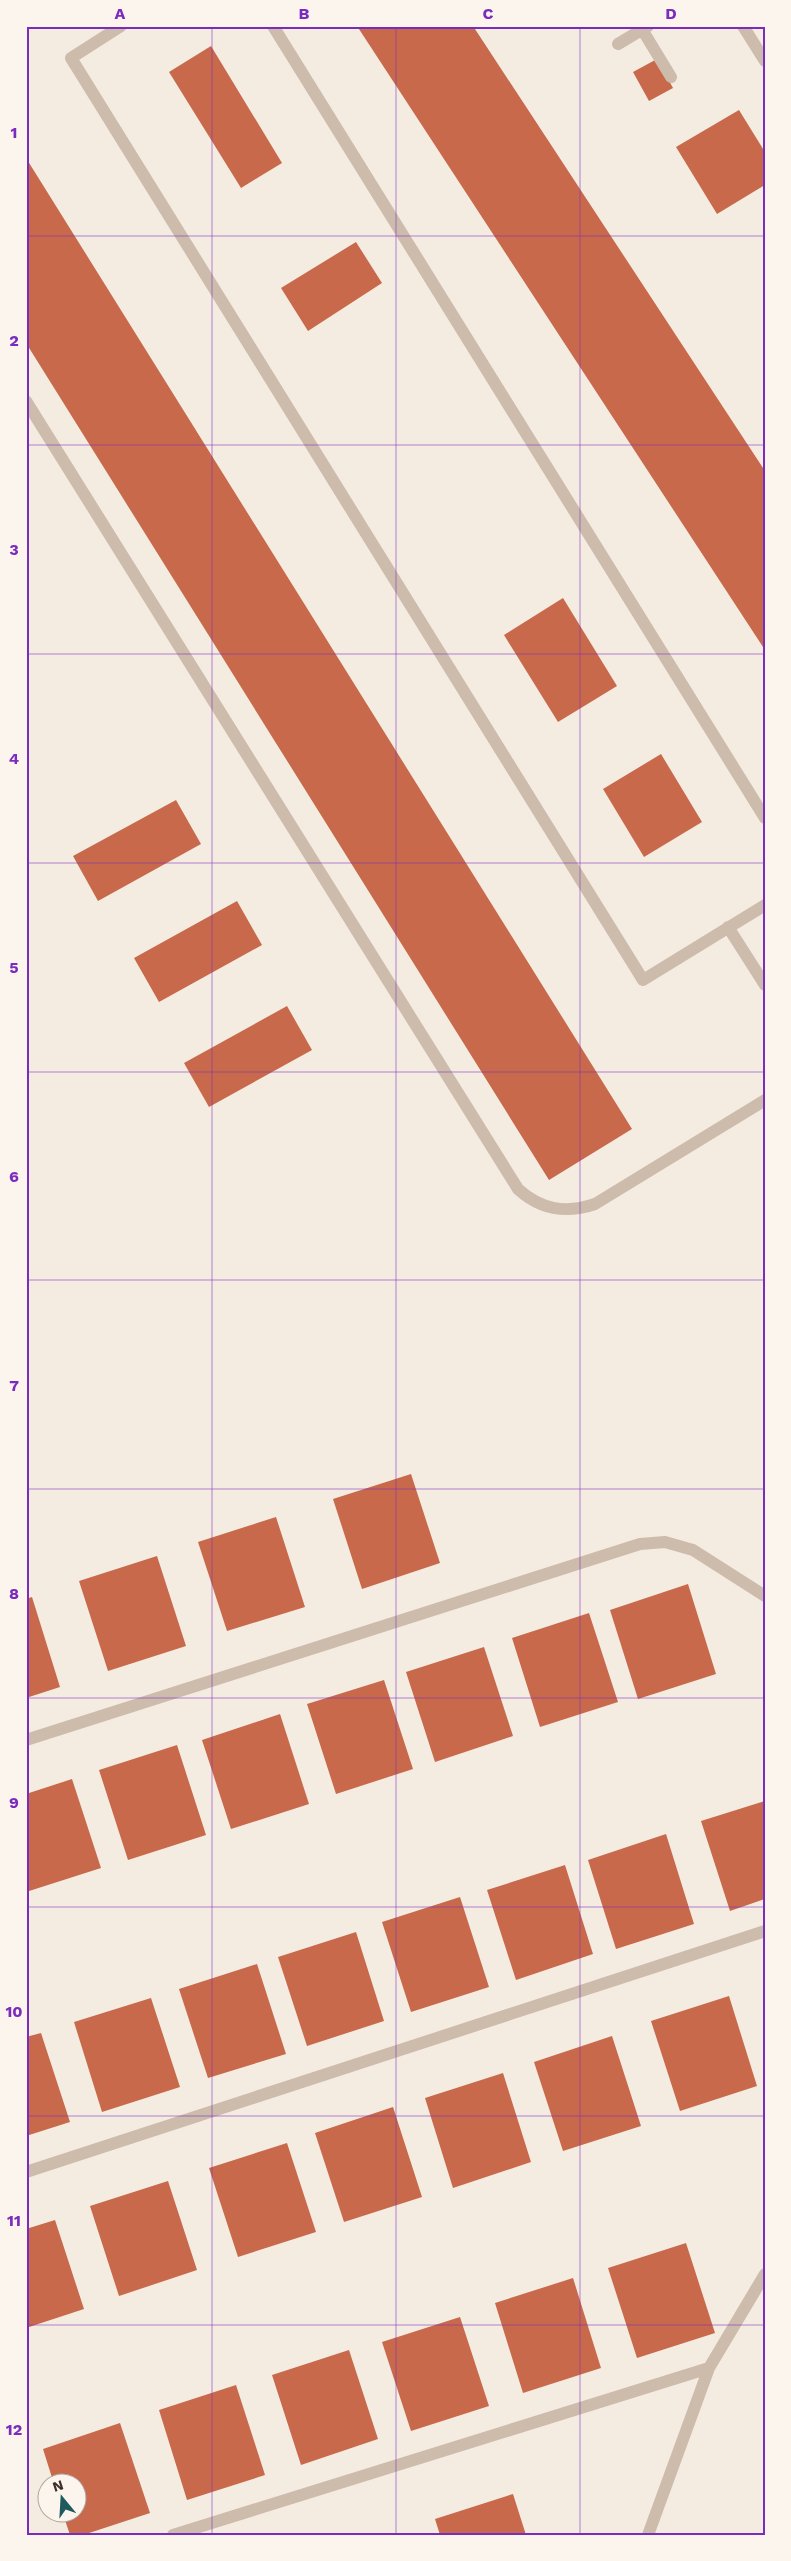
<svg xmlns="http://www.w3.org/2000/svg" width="791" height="2561" font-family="'Work Sans',sans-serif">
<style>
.building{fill:#c8694b}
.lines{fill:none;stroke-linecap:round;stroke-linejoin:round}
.service{stroke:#cdbbac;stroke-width:12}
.minor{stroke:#cdbbac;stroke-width:12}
.grid{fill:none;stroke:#7b2cbf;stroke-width:1;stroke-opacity:0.55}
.neatline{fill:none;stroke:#7b2cbf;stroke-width:2}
.grid-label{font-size:16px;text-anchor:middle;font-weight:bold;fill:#7b2cbf}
</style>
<rect width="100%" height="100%" fill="#f4ebe1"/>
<path class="building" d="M357 26H473L765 471V650Z
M211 46 282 163 241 188 169 72Z
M657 59 673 88 649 101 633 72Z
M739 110 765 152V185L717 214 676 147Z
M26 158 632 1129 549 1180 26 343Z
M356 242 382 283 308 331 281 288Z
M563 598 617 686 558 722 504 635Z
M661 754 702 822 644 857 603 789Z
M176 800 201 844 98 901 73 856Z
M237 901 262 945 159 1002 134 958Z
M287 1006 312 1050 209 1107 184 1063Z
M411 1474 440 1563 362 1589 333 1499Z
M276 1517 305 1607 227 1631 198 1542Z
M157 1556 186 1646 108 1671 79 1581Z
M688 1584 716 1674 638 1699 610 1610Z
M32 1597 60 1687 26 1698V1599Z
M589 1613 618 1702 540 1727 512 1638Z
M484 1647 513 1736 435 1762 406 1672Z
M384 1680 413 1769 336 1794 307 1704Z
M280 1714 309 1804 231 1829 202 1740Z
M177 1745 206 1835 128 1860 99 1770Z
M72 1779 101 1868 26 1892V1794Z
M765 1801V1899L730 1911 701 1821Z
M666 1834 694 1924 616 1949 588 1860Z
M565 1865 593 1954 516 1980 487 1890Z
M460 1897 489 1987 411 2012 382 1922Z
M356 1932 384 2021 307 2046 278 1957Z
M257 1964 286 2054 208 2078 179 1989Z
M729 1996 757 2086 680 2111 651 2021Z
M151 1998 180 2087 102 2112 74 2022Z
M41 2033 70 2122 26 2136V2037Z
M612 2036 641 2126 563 2151 534 2062Z
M503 2073 531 2162 453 2188 425 2098Z
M393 2107 422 2197 344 2222 315 2133Z
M287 2143 316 2232 238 2257 209 2168Z
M168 2181 197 2270 119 2296 90 2206Z
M55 2220 84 2309 26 2328V2229Z
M686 2243 715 2333 637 2358 608 2268Z
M573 2278 601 2368 523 2393 495 2303Z
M460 2317 489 2406 411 2431 382 2342Z
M349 2350 378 2439 301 2465 272 2375Z
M236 2385 265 2475 187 2500 159 2410Z
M120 2423 150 2513 83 2535H70L63 2514H78V2484H54L43 2449Z
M513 2494 526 2535H440L435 2519Z"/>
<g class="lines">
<path class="service" d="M121 26 71 58 643 980 765 905
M273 26 765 818
M640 26 671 77
M743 26 765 61
M618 44 648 26
M26 401 518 1189C541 1210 566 1214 595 1204L765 1100
M728 927 765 985"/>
<path class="minor" d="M26 1740 640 1544 665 1542 693 1550 765 1596
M26 2172 765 1931
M173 2535 709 2368
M648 2535 709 2368 765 2274"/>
</g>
<path class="grid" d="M212 26V2535M396 26V2535M580 26V2535M26 236H765M26 445H765M26 654H765M26 863H765M26 1072H765M26 1280H765M26 1489H765M26 1698H765M26 1907H765M26 2116H765M26 2325H765"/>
<rect width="791" height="2561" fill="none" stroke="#fbf5ee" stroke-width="55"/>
<g transform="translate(62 2498) rotate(342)"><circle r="24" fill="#fbf5ee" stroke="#aea6a0"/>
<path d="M0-4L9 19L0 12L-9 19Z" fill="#1f5a5e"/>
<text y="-8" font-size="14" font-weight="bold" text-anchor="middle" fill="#3b302b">N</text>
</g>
<rect x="28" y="28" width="736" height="2506" class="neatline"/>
<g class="grid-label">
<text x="120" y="19">A</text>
<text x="304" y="19">B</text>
<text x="488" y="19">C</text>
<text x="671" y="19">D</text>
<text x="14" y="138">1</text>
<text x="14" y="346">2</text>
<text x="14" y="555">3</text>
<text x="14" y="764">4</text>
<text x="14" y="973">5</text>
<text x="14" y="1182">6</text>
<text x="14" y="1391">7</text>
<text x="14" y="1599">8</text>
<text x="14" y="1808">9</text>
<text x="14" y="2017">10</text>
<text x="14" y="2226">11</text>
<text x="14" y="2435">12</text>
</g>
</svg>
